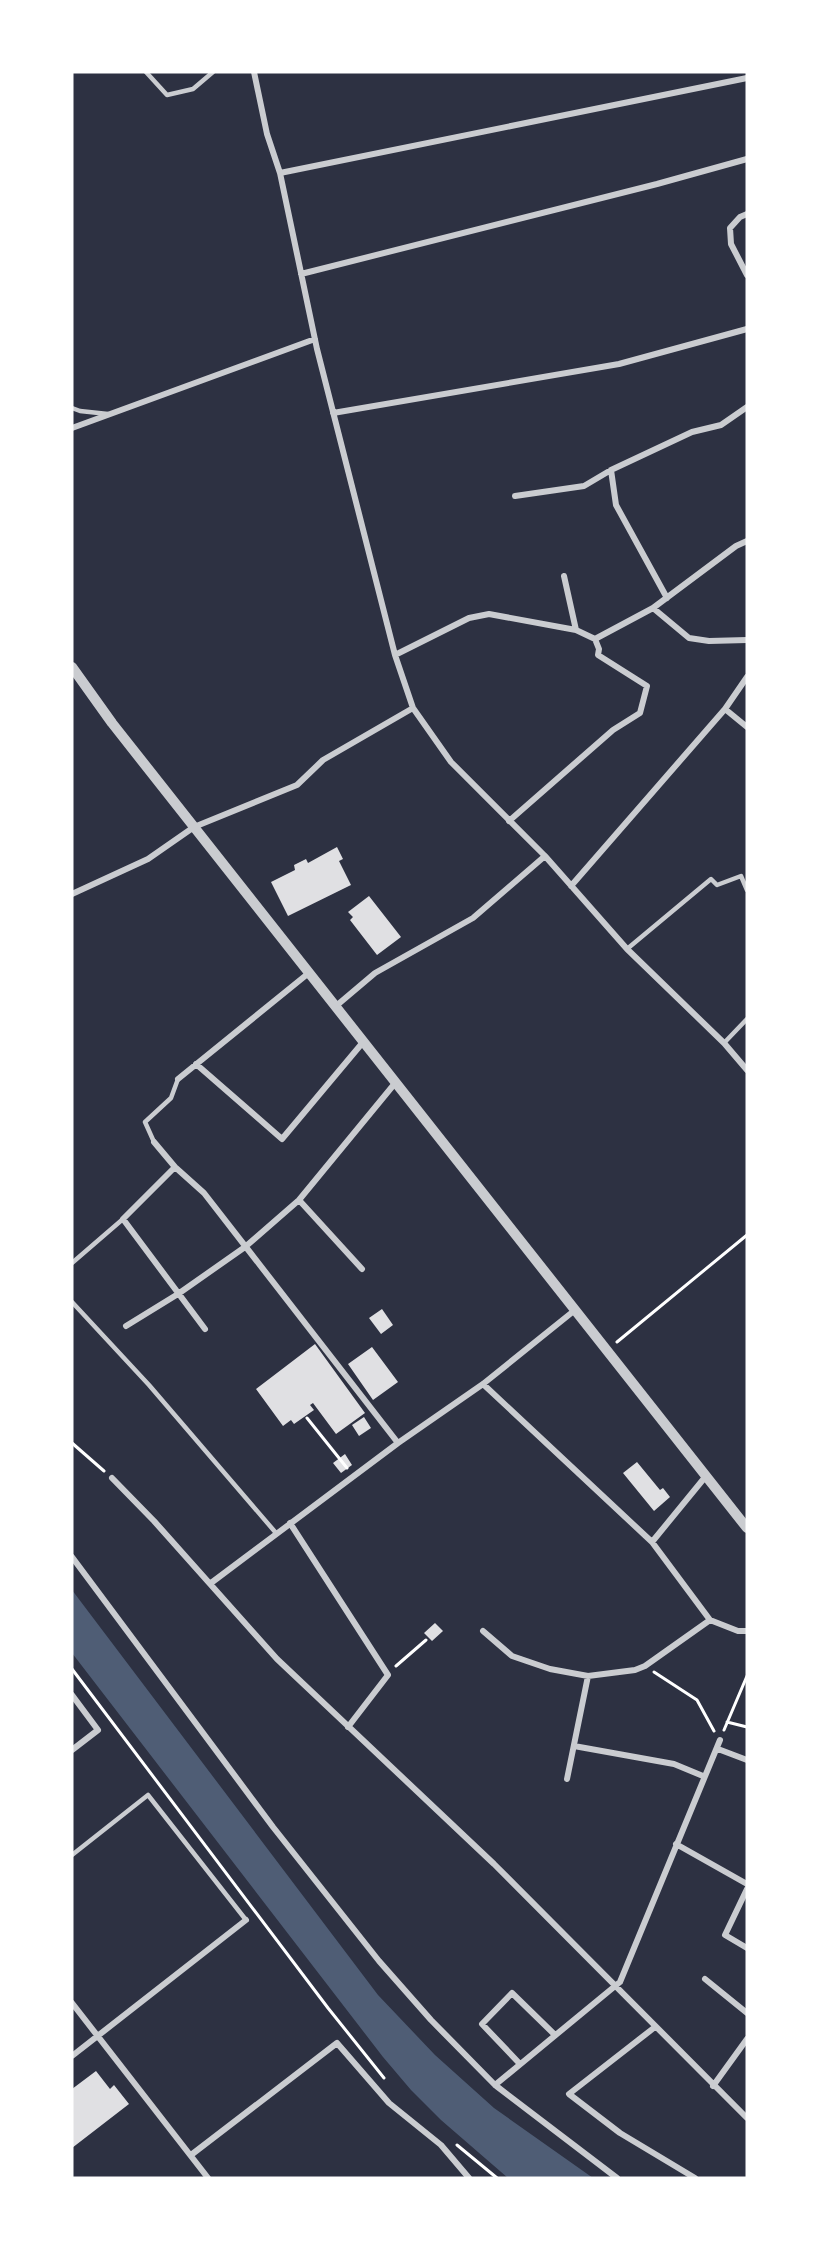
<svg xmlns="http://www.w3.org/2000/svg" width="819" height="2250" font-family="Manrope,sans-serif">
<style>
.water{fill:#4f5d75}
.building{fill:#e0e0e3}
.lines{fill:none;stroke-linecap:round;stroke-linejoin:round}
.path{stroke:#fff;stroke-width:3}
.service{stroke:#caccd0;stroke-width:4.5}
.minor{stroke:#caccd0;stroke-width:6}
.tertiary{stroke:#caccd0;stroke-width:10}
</style>
<rect width="100%" height="100%" fill="#2d3142"/>
<path class="water" d="M72 1590 378 1995 435 2055 494 2108 593 2178H508L441 2120 411 2090 383 2057 72 1653Z"/>
<path class="building" d="M337 847 343 859 339 861 351 885 288 916 271 882 295 870 294 865 306 859 308 863Z
M369 896 401 937 377 955 350 920 353 917 348 912Z
M382 1309 393 1325 381 1334 369 1318Z
M315 1344 365 1413 336 1434 313 1403 310 1405 314 1410 294 1424 291 1420 283 1426 256 1389Z
M372 1347 398 1382 373 1400 348 1364Z
M364 1417 371 1428 359 1436 352 1425Z
M345 1454 352 1465 341 1473 333 1463Z
M637 1462 660 1490 663 1488 670 1497 654 1511 623 1473Z
M435 1623 443 1631 432 1641 424 1633Z
M96 2071 110 2089 114 2085 129 2104 72 2148V2089Z"/>
<g class="lines">
<path class="path" d="M617 1342 747 1235
M307 1418 347 1468
M72 1443 104 1471
M396 1666 426 1640
M72 1669 328 2008 384 2078
M654 1672 697 1700 714 1731
M727 1722 747 1727
M724 1730 747 1676
M457 2145 497 2178"/>
<path class="service" d="M146 72 167 95 193 89 213 72
M72 408 80 411 108 414
M627 949 711 879 717 885 741 876 747 890
M724 1043 747 1019
M154 1142 145 1122 171 1098 178 1079
M72 1263 123 1219
M72 1302 149 1385 276 1533
M72 1855 148 1795 246 1920"/>
<path class="minor" d="M254 72 267 134 280 173 317 349 395 655 413 708 451 762 545 856 627 949 724 1043 747 1070
M280 173 747 78
M747 214 740 217 730 228 731 244 747 275
M301 274 657 184 747 159
M333 413 619 364 747 329
M72 428 315 339
M611 470 616 505 667 598
M515 496 584 486 611 470 692 432 721 425 747 407
M653 608 689 638 709 641 747 640
M595 639 653 608 736 546 747 541
M395 655 469 618 489 614 576 630
M725 709 747 727
M509 821 613 730 640 713 647 686 598 655 599 649 595 639 576 630 564 576
M571 886 725 709 747 677
M72 894 148 859 194 827 297 785 323 760 413 708
M336 1006 375 973 473 918 545 856
M196 1064 282 1139 364 1041
M178 1079 310 972
M154 1142 175 1167 204 1193 398 1443
M175 1167 123 1219 205 1329
M299 1200 362 1269
M126 1326 178 1294 245 1247 299 1200 396 1082
M483 1384 652 1542
M706 1476 652 1542 710 1620 738 1631H747
M112 1478 154 1521 277 1659 494 1864 747 2118
M290 1523 388 1675 348 1727
M72 1557 273 1827 379 1961 431 2020 495 2085 617 2178
M211 1583 398 1443 483 1384 575 1310
M483 1631 512 1656 550 1669 588 1676 635 1670 645 1666 710 1620
M72 1695 98 1730 72 1750
M574 1746 674 1764 703 1776
M718 1749 747 1760
M567 1779 588 1676
M676 1844 747 1884
M747 1889 725 1935 747 1948
M705 1979 747 2013
M72 2003 208 2178
M655 2027 569 2094 620 2133 695 2178
M72 2056 246 1920
M520 2064 482 2024 512 1993 555 2035
M495 2085 620 1982 720 1740
M713 2086 747 2039
M191 2155 337 2043 389 2103 441 2145 469 2178"/>
<path class="tertiary" d="M72 667 112 723 747 1528"/>
</g>
<rect width="819" height="2250" fill="none" stroke="#ffffff" stroke-width="147"/>
</svg>
